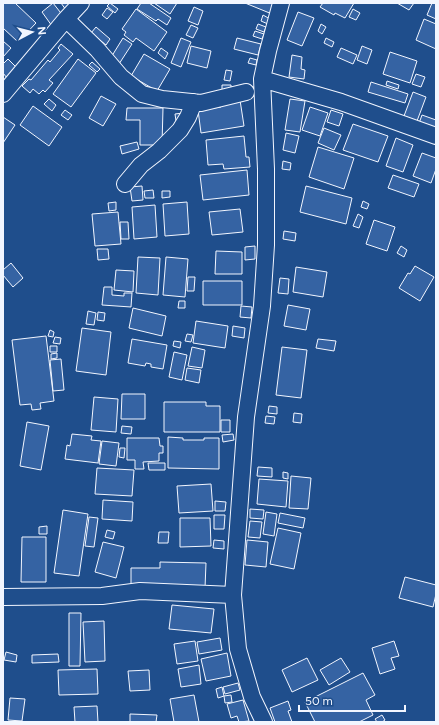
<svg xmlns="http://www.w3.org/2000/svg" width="439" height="725" font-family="Figtree,sans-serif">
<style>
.building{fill:#3563a3;stroke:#f2f6ff}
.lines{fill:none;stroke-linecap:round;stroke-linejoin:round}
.minor-casing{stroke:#f2f6ff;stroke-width:18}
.minor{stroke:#1f4e8c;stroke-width:16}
</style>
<rect width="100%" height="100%" fill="#1f4e8c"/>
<path class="building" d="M3 3H15L36 23 18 42 3 28Z
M53 3 64 17 52 26 42 12Z
M61 3H70L66 10Z
M110 3 118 9 115 13 107 6Z
M141 3H149L171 18 167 25 158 19 156 21 137 9Z
M154 3H177L170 14Z
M245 3H276L272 14Z
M323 3H354L345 18 335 13 334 15 320 7Z
M397 3H414L409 10Z
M432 3H436V19L427 15Z
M194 7 203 11 198 25 188 21Z
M107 8 113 12 107 19 102 15Z
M136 9 167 32 154 51 136 38 133 42 124 35 126 32 122 29Z
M353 9 360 13 356 20 349 17Z
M298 12 314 18 302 46 287 40Z
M263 15 270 19 268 24 261 21Z
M424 19 436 24V49L416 40Z
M258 24 266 27 264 32 256 29Z
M321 24 326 27 322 34 318 31Z
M191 25 198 28 193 38 186 35Z
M96 27 110 39 106 45 91 33Z
M255 31 264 34 262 39 253 36Z
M123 38 132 44 119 64 110 59Z
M181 38 191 42 181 67 171 63Z
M237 38 261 44 258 55 234 49Z
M326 38 334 42 332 47 324 43Z
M3 41 11 48 3 57Z
M61 44 73 54 49 80 53 83 45 92 43 90 39 94 33 89 30 93 22 86 29 79 31 80 48 60 50 62 60 50 58 48Z
M191 46 211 51 207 68 187 63Z
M362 46 372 50 367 64 357 60Z
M161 48 168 53 165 59 158 53Z
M341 48 357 55 353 64 337 57Z
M390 52 417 61 410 83 383 74Z
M144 54 170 69 157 91 131 76Z
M292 55 302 57 301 69 305 70 304 79 289 77Z
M250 58 257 60 256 65 248 63Z
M8 59 17 68 7 78 3 73V64Z
M78 59 96 73 71 107 53 94Z
M92 62 100 69 97 72 89 65Z
M226 70 232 71 230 81 224 80Z
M416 74 425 77 421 87 412 84Z
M387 81 399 85 398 89 386 85Z
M371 82 408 94 405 103 368 92Z
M222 85H231V90H222Z
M413 92 426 97 417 121 404 116Z
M101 96 116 104 103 126 89 118Z
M49 99 56 105 52 111 44 104Z
M290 99 305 101 300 132 285 130Z
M240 100 244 126 201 133 198 110 221 107V103Z
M33 106 62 127 49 146 20 125Z
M310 107 328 113 320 136 302 130Z
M127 108H163L162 145H140V120H126Z
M65 110 72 115 68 120 61 115Z
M331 110 343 114 339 126 327 122Z
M183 113 176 121 175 114Z
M422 115 436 120V132L418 126Z
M3 117 15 125 3 143Z
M353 124 388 136 378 162 343 150Z
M324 128 341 135 334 150 318 143Z
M286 133 299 136 295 153 283 150Z
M244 136 246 157H249L250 167 224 169 223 164 208 165 206 140Z
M396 138 413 145 403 172 386 166Z
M137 142 139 149 122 154 120 146Z
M318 147 354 158 344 189 309 177Z
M422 153 436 158V169L431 183 413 176Z
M283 161 291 163 290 170 282 169Z
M247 170 249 195 203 200 200 175Z
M393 175 419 184 414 197 388 188Z
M142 186 143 200 132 201 130 187Z
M306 186 352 198 346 224 300 212Z
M153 190 154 198H145L144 191Z
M162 191H170V197L162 198Z
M363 201 369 204 367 209 361 207Z
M116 202V210L109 211 108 203Z
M187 202 189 234 165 236 163 204Z
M155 205 157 237 134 239 132 207Z
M240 209 243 232 212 235 209 212Z
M118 212 121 244 95 246 92 214Z
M358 214 363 217 359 228 353 226Z
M374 220 395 227 387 251 366 244Z
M120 222H128L129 239H121Z
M284 231 296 233 295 241 283 239Z
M255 246V259L245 260V247Z
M401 246 407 250 404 257 397 253Z
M97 249H108L109 259 98 260Z
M216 251 242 252V274H215Z
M138 257 160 258 158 295 136 293Z
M166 257 188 259 185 297 163 295Z
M11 263 23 278 13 287 3 275V270Z
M415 266 434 277 420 301 399 288 408 273 410 274Z
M296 267 327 272 323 297 293 292Z
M116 270 134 271 133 292 114 290Z
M188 277H195L194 291H187Z
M280 278 289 279 288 294 278 293Z
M203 281H242V305H203Z
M104 287H112V295L124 296V293H132L131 307 102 305Z
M179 301H185V308H178Z
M288 305 310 309 306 330 284 326Z
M241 306 252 307 251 318 240 317Z
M133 308 166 316 162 336 129 328Z
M88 311 96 313 94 325 86 324Z
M98 312 105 313 104 321 97 320Z
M196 321 228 326 225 348 193 343Z
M233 326 245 328 244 338 232 336Z
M82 328 111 332 106 375 76 371Z
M50 330 54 332 53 337 48 336Z
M187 334 193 335 191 342 185 341Z
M46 336 54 401 40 403 41 409 32 410 31 404 20 405 12 340Z
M55 337 61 338 60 344 53 343Z
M132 339 167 345 163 369 151 367V364L146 363 145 366 128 363Z
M318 339 336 341 334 351 316 348Z
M174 341 181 342 180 348 173 346Z
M50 346H57V352H50Z
M192 347 205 350 202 368 188 366Z
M282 347 307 350 301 398 276 395Z
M174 352 187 355 182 380 169 377Z
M57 353V358L51 359V354Z
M61 359 64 390 53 391 50 360Z
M187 368 201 370 199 383 185 380Z
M122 394H145V419H121Z
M94 397 118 399 116 432 91 430Z
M164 402H206V406H220V432H164Z
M269 406 277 407V414L268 413Z
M294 413 302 414 301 423 293 422Z
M266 416 275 417 274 424 265 423Z
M221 420H230V432H221Z
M27 422 49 426 41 470 20 466Z
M122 426 132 427 131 434 121 433Z
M72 434 92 436 91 440 101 441 98 463 65 459 67 445 70 446Z
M233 434 234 440 223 442 222 435Z
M168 437 183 438V440H204V438H219V469L168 468Z
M127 438H159L160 446H163V453H159V461L143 462 144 469H135V460H127Z
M102 441 119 443 116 466 99 464Z
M120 448H125L124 458 119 457Z
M148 463H165V470H149Z
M258 467 272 468V477L257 476Z
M97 468 134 470 132 496 95 494Z
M283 472 288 473V479L283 478Z
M291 476 311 478 308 509 289 508Z
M259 479 288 481 286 507 257 504Z
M211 484 213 511 179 513 177 486Z
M103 500 133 502 132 521 102 519Z
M215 501 226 502 225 511H215Z
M250 509 264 510 263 519 250 518Z
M63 510 88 514 79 576 54 573Z
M266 512 277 514 274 536 263 534Z
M280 513 305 518 303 528 278 523Z
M214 515H225L224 529H214Z
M89 517 98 518 94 547 85 546Z
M180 518H210L211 546 180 547Z
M250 521 262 522 260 538 248 537Z
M47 526V534H39V527Z
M278 528 301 533 294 569 270 564Z
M107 530 115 532 113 539 105 537Z
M159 532H169L168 543H158Z
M22 537H46V582H21Z
M214 540 224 541V549L213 548Z
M247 540 268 542 266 567 245 565Z
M103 542 124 547 116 578 95 572Z
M160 562 206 563 205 588 131 586V568H160Z
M405 577 436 585V594L433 607 399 598Z
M172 605 214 609 211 633 169 629Z
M69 613H81L80 666H69Z
M104 621 105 661 85 662 83 622Z
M220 638 222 650 199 654 197 642Z
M195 641 198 661 177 664 174 644Z
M394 641 399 656 391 658 395 669 380 674 372 648Z
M6 652 17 655 16 662 4 660Z
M227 653 231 676 206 681 201 659Z
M58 654 59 662 32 663V655Z
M307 658 318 680 292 692 282 670Z
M341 658 350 672 329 685 320 670Z
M199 665 201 684 181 687 178 669Z
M97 669 98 694 59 695 58 670Z
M149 670 150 690 130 691 128 671Z
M363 673 375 695 366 700 373 715 359 722H315L305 702Z
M238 683 240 690 225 694 223 687Z
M222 687 224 696 218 698 216 689Z
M194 695 199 722H174L170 699Z
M231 695 232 702 225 703 224 696Z
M10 698 25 699 22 721 8 720Z
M243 700 249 721 239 722 237 716 231 718 227 704Z
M288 701 291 710 288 711 292 722H275L270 708Z
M97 706 98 722H75L74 707Z
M130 714 157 715 156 722H130Z
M382 715 385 720 382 722H377L375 719Z"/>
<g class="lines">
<g class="minor-casing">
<path id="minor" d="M66 19 97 49 121 77 142 94 162 99 201 103 246 92
M262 79 341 102 436 136
M3 94 66 19 81 3
M125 184 141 165 159 151 180 130 188 117 194 102
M3 597 102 596 140 591 233 595
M264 722 252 697 238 649 233 595 246 417 262 306 266 245V169L262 79 268 51 281 3"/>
</g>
<use href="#minor" class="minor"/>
</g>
<rect width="439" height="725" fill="none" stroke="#f2f6ff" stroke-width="8"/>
<g transform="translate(32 32) rotate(83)" stroke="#1f4e8c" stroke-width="3" paint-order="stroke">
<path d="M0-3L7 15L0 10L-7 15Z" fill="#f2f6ff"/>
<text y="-6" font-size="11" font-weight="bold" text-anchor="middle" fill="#f2f6ff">N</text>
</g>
<path d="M299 705v6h106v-6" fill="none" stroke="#f2f6ff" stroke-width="2"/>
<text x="305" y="705" font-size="12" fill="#f2f6ff" stroke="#1f4e8c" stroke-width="3" paint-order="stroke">50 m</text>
</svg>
